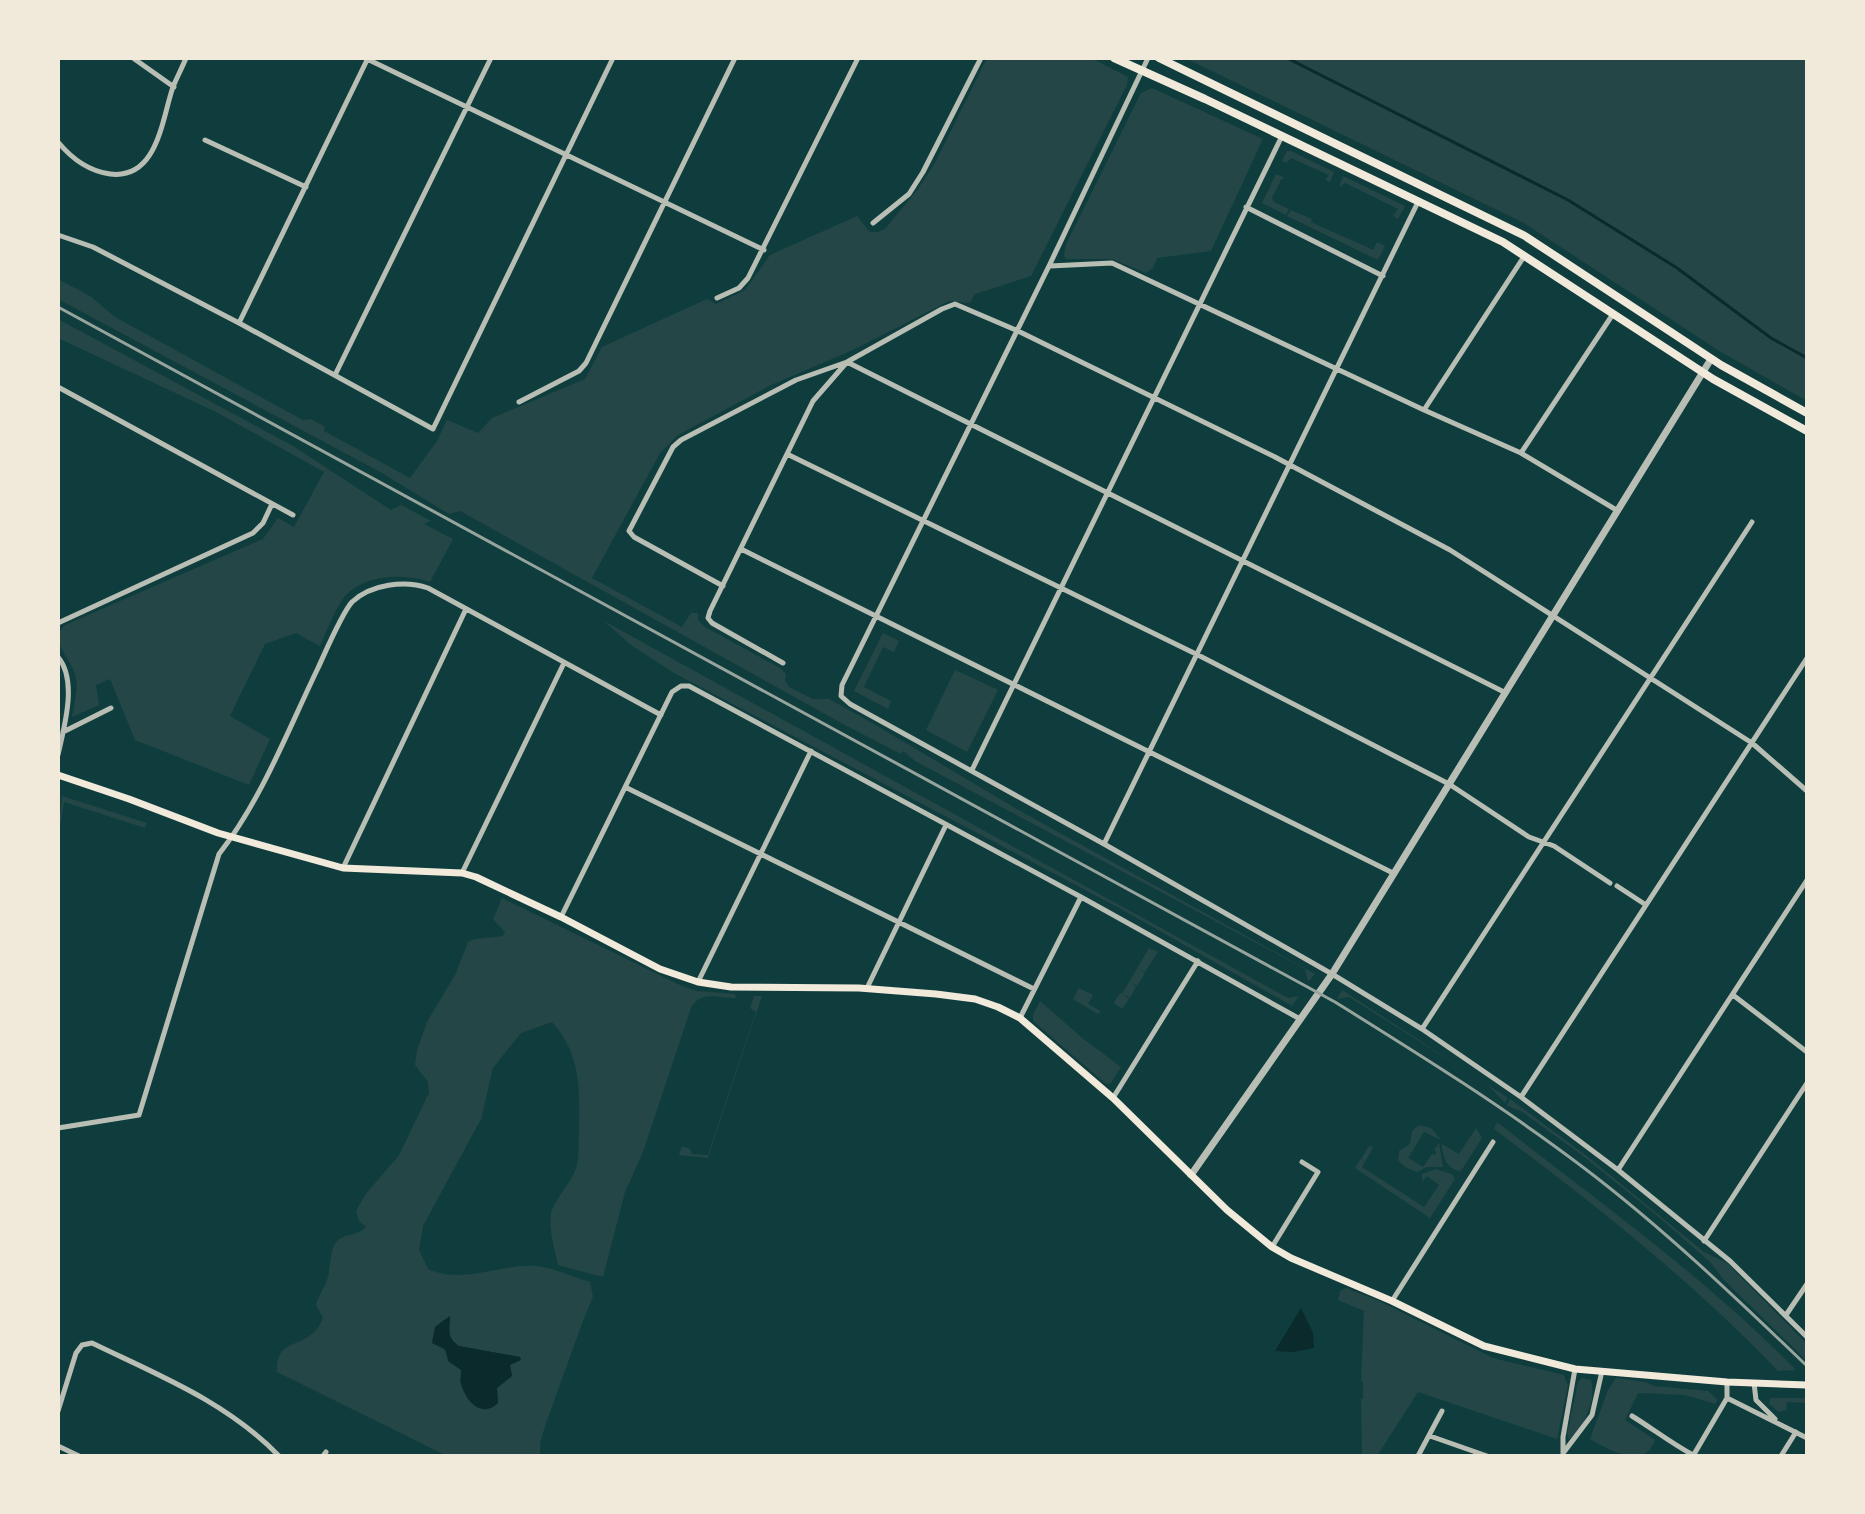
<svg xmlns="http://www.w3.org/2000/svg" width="1865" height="1514" font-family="Montserrat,sans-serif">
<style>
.green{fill:#244646;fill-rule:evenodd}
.water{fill:#0a2a2b}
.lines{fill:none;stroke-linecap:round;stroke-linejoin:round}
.stream{stroke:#0a2a2b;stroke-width:3}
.minor{stroke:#b8beb3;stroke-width:5}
.tertiary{stroke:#b8beb3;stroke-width:7}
.secondary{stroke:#f1e9da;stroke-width:7}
.primary{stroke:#f1e9da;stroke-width:8}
.rail{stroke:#97a49c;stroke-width:3}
</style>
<rect width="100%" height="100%" fill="#0f3d3e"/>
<path class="green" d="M987 58H1091L1128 77 1127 85 1031 276 975 294 970 303 949 301 855 349 769 386 678 435 660 453 592 578 682 627 691 613H698V620L705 627 780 668 786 674 785 680 789 687 813 699H829L867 720 1022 812 1315 974 1308 982 1305 969 1283 957 915 761 903 751 901 754 843 724 460 511 449 514 382 473 58 299V279L90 296 115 317 303 420 311 419 325 427 324 431 410 478 437 441 447 420 478 433 492 418 585 379 602 347 707 299 716 304 745 290 770 255 857 216 870 232H878L885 229 918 189 935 163Z
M1185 58H1807V401L1721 352 1524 223Z
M1152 88 1263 139 1211 251 1157 258 1153 268 1146 273 1112 259H1066L1064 255 1066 244 1141 93Z
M1287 151H1291L1334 172 1330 182 1325 180 1329 175 1291 158 1286 163 1282 161Z
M1276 174 1285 178 1281 180 1272 198 1274 202 1289 209 1286 215 1262 203Z
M1343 176 1405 206 1398 219 1393 216 1398 209 1345 183 1339 187Z
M1291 210 1312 219 1311 222C1333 233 1351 239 1373 250L1377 242 1385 246 1378 260 1287 216Z
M58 319 293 446 391 510 401 505 431 521 424 524 453 539 430 582C402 573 361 574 342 600 333 614 327 631 320 646L296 633 265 644 230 716 270 739 249 785 135 740 110 679 96 685 99 705 72 717C74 705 78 691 76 678 73 659 47 642 65 625L263 539 278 518 294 527 324 472 216 412 58 338Z
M604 621 1288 998 1299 996 1292 1006 1121 909 674 673 631 645Z
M883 633 899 641 894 652 883 647 864 687 891 701 888 709 854 691Z
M947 666 998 690 967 752 926 730 955 670Z
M62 796 147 823 145 828 64 802 58 839Z
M502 898 682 986 697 991 735 994 736 998C718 998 701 990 691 1008L643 1152 625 1192 603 1277 558 1265C555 1249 547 1225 552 1210 558 1195 571 1183 576 1168 580 1157 578 1143 579 1131 580 1090 581 1054 552 1022L521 1033 493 1068 481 1119 423 1226 419 1250 428 1269C464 1285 497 1264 535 1266 552 1267 573 1277 590 1282L593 1297 584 1318 545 1426 540 1443V1456H447L277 1372C275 1340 300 1348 316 1330 319 1327 321 1322 323 1318L316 1305C319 1294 325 1287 328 1277 331 1266 329 1248 338 1240 347 1233 358 1236 366 1227L359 1221 356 1211 365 1195 399 1155 429 1093 428 1082 415 1065 417 1050 427 1022 455 975 468 942 474 939 503 936 505 932 493 919ZM445 1319 450 1321 448 1328 451 1341 459 1346 520 1357V1360L510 1365 512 1376 497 1388 498 1403 469 1399 460 1382 461 1370 449 1361 435 1327Z
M1149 948 1158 952 1145 972 1140 969 1145 973 1137 986 1131 983 1136 987 1130 998 1123 994 1129 999 1122 1009 1114 1003 1120 993 1122 994Z
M1079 988 1093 995 1088 1004 1101 1011 1098 1014 1073 999Z
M1342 990 1508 1098 1505 1103 1487 1084 1349 997 1337 999Z
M754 996H762L708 1158 679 1155 682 1146 690 1149 692 1154 708 1155 756 1012 750 1008Z
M1040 1001 1081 1037 1121 1067 1111 1083 1106 1084 1033 1021V1015Z
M1510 1099 1587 1156 1704 1252 1727 1263 1807 1344V1361L1723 1279 1711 1263 1654 1213 1579 1153 1521 1111 1507 1106Z
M1497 1122C1599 1202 1706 1278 1796 1370L1778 1371C1692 1281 1594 1204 1494 1129Z
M1419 1125 1431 1128 1441 1140 1424 1132 1408 1158 1423 1167 1432 1154 1435 1155 1437 1152 1434 1150 1439 1143 1443 1167H1427L1417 1172 1405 1167 1398 1160 1399 1151 1410 1144 1412 1131Z
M1476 1128 1482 1138 1461 1171C1447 1170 1442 1156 1442 1144L1459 1154Z
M1370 1145 1373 1148 1362 1167 1424 1207 1439 1185 1427 1176 1422 1182V1174L1435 1169 1452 1174 1455 1179 1430 1218 1355 1168Z
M1346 1288 1379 1301 1493 1358 1564 1375 1568 1386 1557 1439 1418 1392 1377 1456H1362L1361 1399H1363V1382L1361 1381 1364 1311 1338 1300 1340 1291Z
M1582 1378 1591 1380C1597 1400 1584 1426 1569 1440L1567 1434 1578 1382Z
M1616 1378 1645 1382 1654 1386 1708 1391 1717 1399 1716 1404 1685 1395 1638 1393 1625 1420 1655 1440C1644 1471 1610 1450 1590 1439L1608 1390Z
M1770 1398H1806V1403L1787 1402 1786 1410 1779 1412 1769 1404Z"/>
<path class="water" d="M1301 1308 1313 1333 1314 1348 1294 1352 1275 1351Z
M450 1316C450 1330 446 1337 459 1346L520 1357 521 1360 510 1365 512 1376 497 1388 498 1403C482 1419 465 1401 461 1383 460 1379 462 1374 461 1370L448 1361 446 1350 432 1343 435 1327Z"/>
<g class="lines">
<path class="stream" d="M1287 58 1568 200 1677 268 1771 338 1807 358"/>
<path class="minor" d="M133 58 174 87
M365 58 764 250
M1148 58 1049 266 842 685 841 696 850 704 1104 844 1332 974 1422 1029 1521 1097 1618 1170 1730 1261 1807 1337
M205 140 306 187
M58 142C72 159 88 171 110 174 158 180 162 118 173 87 177 77 182 68 186 58
M1246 207 1383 276
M873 223 909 194 923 172 981 58
M58 235 93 247 239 323 433 429 613 58
M1050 266 1112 263 1424 410 1521 453 1618 511
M717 298 739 288 748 278 858 58
M239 323 368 58
M335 375 491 58
M58 387 293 515
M519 402 579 371 586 363 735 58
M1424 410 1525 255
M1521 453 1613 314
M787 454 1198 655 1449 784 1529 837 1554 846 1610 883
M741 549 1393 873
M723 586 634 537 629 531 673 447 681 440 796 380 847 362 1506 693
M58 623 253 533 263 523 272 504
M58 657C78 681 64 727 58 755
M783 663 712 623 708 618 710 611 813 401 847 362 942 309 955 304 1018 331 1275 457 1450 550 1752 743 1807 791
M63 732 111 708
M972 770 1282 136
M625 787 1034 989
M1104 844 1418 202
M343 868 466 609
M462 873 564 663
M1617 886 1646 905
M561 917 672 692 681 686H689L1081 897 1300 1019
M698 982 811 751
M867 988 946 825
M1733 995 1807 1052
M1020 1018 1081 897
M1422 1029 1752 522
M1521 1097 1807 658
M1113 1098 1198 961
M58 1128 139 1115 219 854C262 799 288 730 318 668 325 653 342 613 352 602 371 584 405 580 428 588L661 715
M1618 1170 1807 880
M1704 1241 1807 1083
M1272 1247 1318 1172 1302 1162
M1392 1301 1493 1142
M1786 1315 1807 1284
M1754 1383 1756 1400 1775 1419
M1727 1398 1807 1438
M58 1411 76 1353 82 1345 92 1343C158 1375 227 1402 279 1456
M1632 1416C1653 1429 1671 1443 1693 1455
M1430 1436 1487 1456
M58 1446 79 1456
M1564 1452 1592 1415 1602 1371
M323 1456 326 1452
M1418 1456 1442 1411
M1563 1456V1437L1575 1369
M1693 1456 1727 1398V1382
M1781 1456 1796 1432"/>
<path class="tertiary" d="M1191 1175 1332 974 1711 359"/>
<path class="secondary" d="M58 775 129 799 218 833 343 868 462 873 476 877 561 917 660 969 698 982 731 987 859 988 936 994 975 999 998 1007 1020 1018 1113 1098 1227 1210 1272 1247 1291 1258 1392 1301 1484 1346 1575 1369 1727 1382 1807 1385"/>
<path class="primary" d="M1114 58 1205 99 1503 242 1713 379 1807 431
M1159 58 1525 236 1721 365 1807 413"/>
<path class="rail" d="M58 307 1335 1002C1420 1055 1504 1107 1584 1168 1663 1228 1735 1297 1807 1366"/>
</g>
<rect width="1865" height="1514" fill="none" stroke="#f1e9da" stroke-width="120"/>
</svg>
